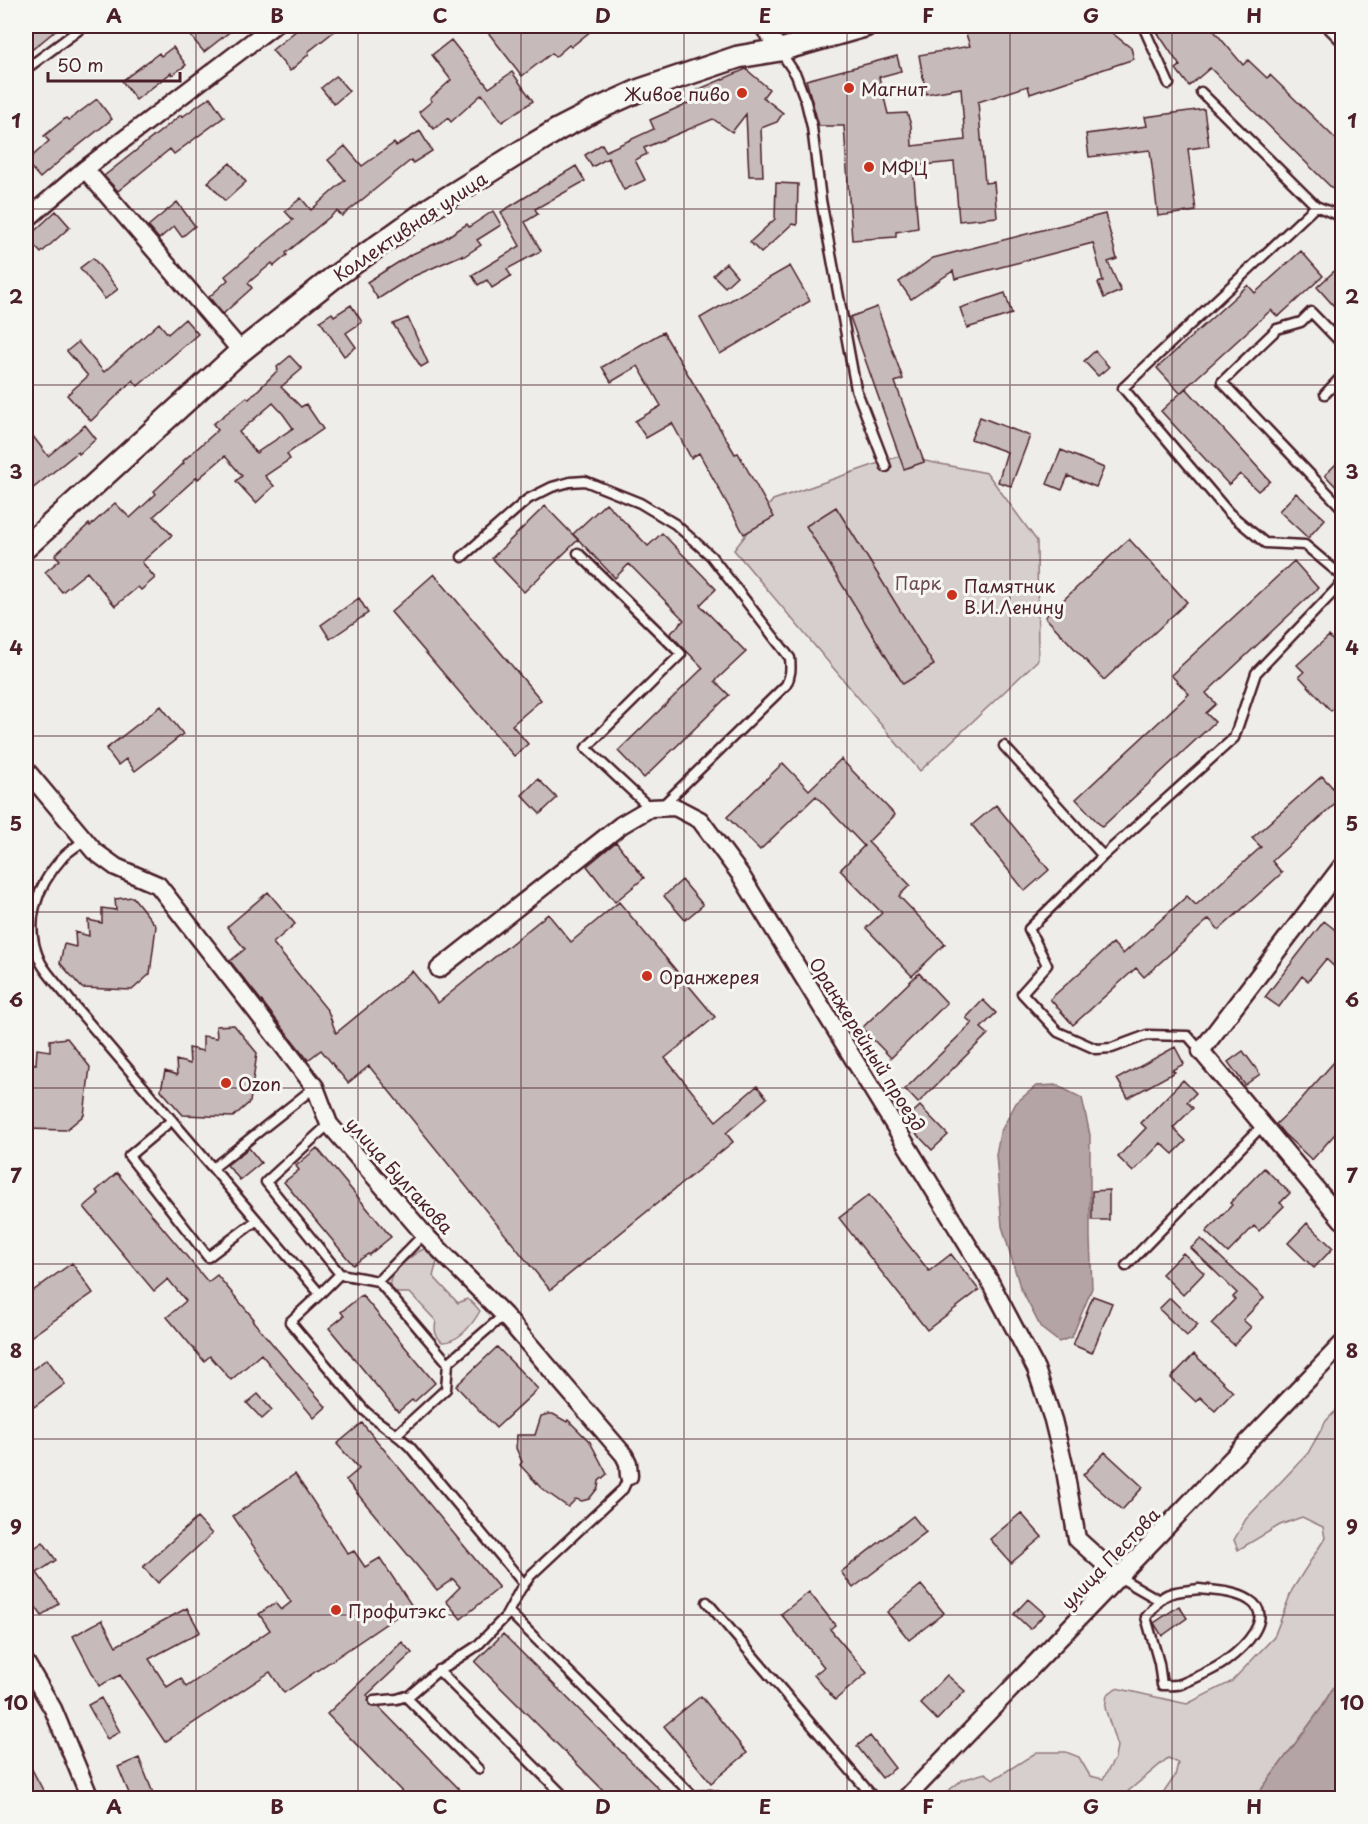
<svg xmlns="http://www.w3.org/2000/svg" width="1368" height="1824" font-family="'Playpen Sans',sans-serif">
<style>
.green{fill:#d7cfce;stroke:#90777c;stroke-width:1.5}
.water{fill:#b4a4a5;stroke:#8a6f74;stroke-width:1.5}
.building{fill:#c6babb;stroke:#4a1f2b;stroke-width:1.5;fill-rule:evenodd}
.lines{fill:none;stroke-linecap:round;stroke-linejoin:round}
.service-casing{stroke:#4a1f2b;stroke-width:13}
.minor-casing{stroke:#4a1f2b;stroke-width:21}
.tertiary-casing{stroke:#4a1f2b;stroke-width:26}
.service{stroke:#f6f6f2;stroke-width:8}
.minor{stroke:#f6f6f2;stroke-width:16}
.tertiary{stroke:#f6f6f2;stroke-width:21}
.grid{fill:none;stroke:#4a1f2b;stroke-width:1.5;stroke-opacity:0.55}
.poi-dot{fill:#c8321e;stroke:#f6f6f2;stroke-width:2}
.labels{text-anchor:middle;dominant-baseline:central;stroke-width:6;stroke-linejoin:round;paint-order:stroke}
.poi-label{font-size:18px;fill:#4a1f2b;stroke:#f6f6f2;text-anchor:start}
.street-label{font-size:18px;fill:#4a1f2b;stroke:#f6f6f2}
.park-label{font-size:18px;fill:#6d4b54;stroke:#f6f6f2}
.neatline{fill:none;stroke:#4a1f2b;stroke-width:2}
.grid-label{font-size:20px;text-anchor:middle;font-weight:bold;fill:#4a1f2b}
</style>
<rect width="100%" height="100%" fill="#efedea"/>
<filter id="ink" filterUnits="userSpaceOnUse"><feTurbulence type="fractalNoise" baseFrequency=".0167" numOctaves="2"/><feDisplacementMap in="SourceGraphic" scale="12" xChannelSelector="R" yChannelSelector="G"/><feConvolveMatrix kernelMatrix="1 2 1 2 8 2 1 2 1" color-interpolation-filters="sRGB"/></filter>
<g filter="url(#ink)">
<path class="green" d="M899 456 987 473 1037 541 1038 660 920 771 734 550 773 500Z
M424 1249 430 1252 437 1262 433 1276 458 1303 467 1299 474 1304 480 1311C472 1325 460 1342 442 1342 435 1335 434 1331 436 1321L410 1293H398L391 1288C390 1283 389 1282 391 1278 393 1269 416 1252 424 1249Z
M1342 1404V1673L1320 1710 1255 1798H1160L1175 1776 1178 1763 1168 1758 1120 1798H939L962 1780 985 1773 994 1779 1037 1752H1066L1079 1757 1090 1776 1103 1779 1115 1758 1117 1746 1105 1708 1107 1695 1116 1688 1187 1704 1231 1682 1274 1637 1292 1590 1325 1538 1323 1527 1302 1517 1280 1525 1238 1550 1234 1540 1246 1519 1308 1453 1326 1421Z"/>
<path class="water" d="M1056 1085 1082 1098 1090 1135V1238L1092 1288 1072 1337 1059 1342 1041 1328 1020 1287 1002 1226 996 1155 1000 1133 1016 1103 1036 1086Z
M1342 1673V1798H1255L1320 1710Z"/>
<path class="building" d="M26 26H61L33 49 26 40Z
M182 26H237L204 52Z
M302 26H341L308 52 309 54 290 71 272 50Z
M483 26H597L571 47 569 45 555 57 552 53 522 76Z
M984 26H1103L1131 48 1134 59 1030 94 1028 86 978 102 985 183 994 182 997 217 959 221 954 162 913 166 918 228 896 232V237L852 240 844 126H819L806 80 897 56 901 71 879 77 888 114 907 113 911 125 912 146 965 140 961 88 926 94 919 55 970 46 965 31Z
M1153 26H1210L1243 65 1248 60 1267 78 1270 75 1342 145V198L1210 68 1189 86 1176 69 1180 66Z
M451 40 489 88 512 72 533 101 502 122 482 94 451 122 448 118 434 129 419 112 432 101 430 99 451 80 432 55Z
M173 47 186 65 172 75 171 73 136 100 122 81 159 53 161 56Z
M746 69 769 89 763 97 783 113 777 122 761 128 763 176H749L746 114 732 132 713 119 644 148 647 154 635 160 645 180 624 190 608 158 592 167 585 155 602 144 606 151 654 129 650 120 702 97 697 90Z
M336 76 349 91 334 104 321 88Z
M210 97 224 117 174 154 170 149 118 191 104 176 181 115 182 117Z
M97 99 112 119 63 158 40 178 26 162 49 141 44 136 66 118 69 120Z
M1204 109 1209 146 1188 149 1196 211 1158 216 1150 150 1089 157 1086 134 1147 126 1145 117Z
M420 131 432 151 413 163 411 160 342 216 337 211 286 253 287 255 274 266 272 263 248 283 252 288 223 314 209 297 228 280 225 276 293 220 285 211 301 198 311 210 345 180 328 160 345 146 362 166 394 143 396 146Z
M230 163 246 182 225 201 208 182Z
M576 166 585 181 535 209 538 214 525 222 541 251 507 269 511 276 492 288 487 280 478 285 472 275 520 246 501 212Z
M776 183 798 184 797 225 792 224 761 253 750 242 775 219Z
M177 202 195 226 182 237 174 226 159 239 148 226Z
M56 211 70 227 41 253 27 238Z
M493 211 501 225 477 240 481 245 463 257 462 255 412 277 378 299 367 282 410 255 439 242 467 224 469 227Z
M1105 214 1117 259 1108 262 1121 291 1104 298 1098 283 1103 281 1093 243 955 279 953 271 911 299 899 282 933 258Z
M1301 251 1323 276 1278 317 1271 310 1180 393 1157 368 1248 285 1255 293Z
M93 258 118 289 105 299 80 268Z
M726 263 737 276 725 287 713 275Z
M1342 264V315L1317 287Z
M790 266 810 301 720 354 700 318Z
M1005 293 1012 314 967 328 960 308Z
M351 305 362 322 346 333 356 347 344 356 320 321 332 313 334 316Z
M877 307 903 379 895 382 924 462 904 469 850 317Z
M408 318 428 363 421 367 393 324Z
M185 319 198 334 138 386 133 380 91 421 67 395 88 376 67 351 78 342 104 372 159 323 168 334Z
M663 332 735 454 738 453 774 517 744 534 699 453 691 458 672 423 646 438 635 421 661 406 638 366 611 382 602 367Z
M1095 351 1109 367 1098 376 1084 361Z
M290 356 302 369 281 387 301 407 306 404 323 429 287 454 290 459 265 476 274 486 256 503 236 481 242 476 225 456 198 479 197 477 154 516 172 535 142 562 155 578 141 590 138 587 115 606 87 572 62 592 45 572 60 560 55 555 89 524 90 526 115 503 130 518 156 494 154 491 184 463 183 461 218 430 213 424 247 397 249 399 278 370 277 367ZM273 403 283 414 293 428 256 453 239 432Z
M1186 388 1270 481 1258 491 1240 474 1229 485 1161 411Z
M980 417 1030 436 1011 486 998 482 1007 452 971 439Z
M85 425 96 439 79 454 78 452 26 494V427L48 456Z
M1061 450 1104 468 1096 487 1068 476 1062 490 1047 484Z
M1342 458V493L1325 475Z
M1296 493 1325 519 1308 538 1279 511Z
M606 503 648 546 662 533 716 589 700 605 746 652 715 681 729 695 644 778 618 751 703 668 670 634 684 620 629 564 615 578 573 534Z
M545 506 578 540 524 592 492 558Z
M836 507 934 665 903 684 806 526Z
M1129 539 1187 602 1104 680 1045 617Z
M1294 561 1318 588 1206 693 1216 704 1206 713 1215 722 1102 827 1076 799 1189 694 1171 675Z
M434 574 541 700 512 725 528 744 514 756 391 612Z
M359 598 368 613 330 639 321 625Z
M1329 636 1342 652V701L1331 711 1299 676 1304 672 1297 665Z
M161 706 183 734 135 771 126 759 118 765 106 749Z
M841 759 895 815 868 842 910 885 899 896 945 944 912 976 866 928 882 913 840 870 864 846 816 796 760 850 727 817 783 763 809 790Z
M1322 776 1342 798 1272 861 1282 873 1219 930 1209 919 1144 977 1136 968 1073 1025 1050 999 1113 943 1123 954 1187 896 1196 905 1261 847 1252 838Z
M538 779 557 798 540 814 522 795Z
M996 805 1049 870 1025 891 972 825Z
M616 842 644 878 615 902 587 866Z
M682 880 703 905 685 920 664 896Z
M268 892 295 924 273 943 328 1011 336 1033 412 971 438 1003 548 914 571 942 619 902 715 1017 665 1058 716 1121 757 1086 767 1098 726 1133 733 1142 550 1290 369 1066 348 1083 321 1050 308 1060 230 961 245 949 227 927Z
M133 897 156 926 150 974 132 990 82 988 60 963 64 944 76 947 75 932 89 936 88 920 102 923V908L116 910 115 899Z
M1324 921 1342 935V974L1326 959 1308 981 1302 976 1279 1007 1265 997Z
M919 973 947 1003 891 1058 862 1028Z
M983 1000 996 1013 981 1028 988 1034 918 1103 905 1089 972 1023 966 1018Z
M234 1025 257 1053 250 1102 233 1117 183 1115 161 1090 165 1071 177 1075 176 1060 190 1064 189 1048 203 1051V1036L217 1038 216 1026Z
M67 1038 90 1067 84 1115 66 1130 26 1129V1062L36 1064 37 1049 50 1051V1040Z
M1175 1047 1184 1064 1172 1070 1175 1072 1128 1098 1117 1079Z
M1243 1051 1260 1074 1245 1085 1228 1062Z
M1342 1053V1126L1312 1160 1284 1134 1276 1124 1297 1104Z
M1183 1080 1196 1093 1187 1102 1193 1108 1173 1128 1186 1141 1173 1154 1161 1143 1133 1172 1118 1157 1146 1128 1141 1123Z
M920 1106 948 1135 932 1150 904 1121Z
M249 1148 261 1163 240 1180 227 1165Z
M317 1148 391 1237 369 1255 368 1254 353 1265 284 1182 299 1170 296 1166Z
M1264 1168 1290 1193 1280 1203 1284 1206 1259 1231 1254 1226 1228 1253 1206 1232 1232 1205 1230 1203Z
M117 1173 208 1282 217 1275 254 1319 252 1320 326 1407 314 1418 261 1354 231 1380 210 1356 204 1361 167 1317 186 1301 168 1279 154 1291 84 1207 99 1194 96 1191Z
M1109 1190V1220H1092V1191Z
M869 1195 929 1271 951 1254 979 1290 927 1330 839 1218Z
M1307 1223 1333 1248 1314 1268 1288 1243Z
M1201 1239 1264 1298 1243 1320 1251 1327 1234 1345 1211 1324 1235 1299 1233 1297 1237 1293 1191 1248Z
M1183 1253 1204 1273 1183 1295 1162 1274Z
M72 1263 93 1293 26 1340V1296Z
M362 1295 435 1383 414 1402 412 1400 398 1412 329 1328 344 1316 341 1312Z
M1093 1296 1112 1303 1092 1353 1073 1345Z
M1170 1298 1198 1325 1187 1336 1159 1309Z
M497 1347 538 1389 496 1428 456 1386Z
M1194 1354 1233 1392 1215 1411 1200 1397 1196 1402 1171 1378Z
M47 1359 65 1384 34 1407 26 1395V1374Z
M258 1394 272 1410 262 1419 247 1403Z
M548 1414H553L567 1422 568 1420 590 1442 607 1474 599 1481 598 1488 589 1499 582 1501 576 1499 568 1507 541 1488 520 1465 522 1462 516 1448 517 1435H535L541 1416Z
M362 1423 499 1588 461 1619 446 1601 460 1587 453 1579 437 1590 346 1480 359 1469 337 1444Z
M1105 1452 1143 1487 1122 1510 1083 1475Z
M295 1474 348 1554 354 1551 365 1567 380 1558 412 1606 284 1693 270 1672 165 1742 120 1675 99 1686 73 1636 102 1620 116 1646 187 1608 200 1632 149 1659 167 1687 181 1678 186 1687 270 1630 259 1614 275 1603 281 1610 291 1602 233 1516Z
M1021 1513 1042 1537 1011 1563 990 1539Z
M913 1516 926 1532 853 1588 841 1572Z
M197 1518 212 1534 158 1583 143 1567Z
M43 1542 56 1560 37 1573 59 1603 42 1616 26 1593V1554Z
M921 1585 944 1613 909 1640 887 1612Z
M809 1592 835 1625 830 1629 867 1673 835 1700 814 1675 824 1667 781 1614Z
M1028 1599 1045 1614 1030 1629 1014 1614Z
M1179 1606 1187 1618 1162 1636 1154 1623Z
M503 1634 668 1798H611L475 1662Z
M402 1642 412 1653 367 1695 369 1697V1704L372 1707H379L468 1798H408L327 1714Z
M947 1675 965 1691 937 1720 920 1703Z
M701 1696 747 1753 711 1783 664 1726Z
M101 1698 120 1732 107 1739 88 1705Z
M870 1736 895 1768 882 1778 857 1746Z
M26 1758 45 1794 38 1798H26Z
M139 1758 155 1798H131L118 1767Z"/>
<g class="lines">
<g class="service-casing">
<path id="service" d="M1143 26 1169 84
M780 51 796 75 806 102 812 127 821 200 856 389 886 467
M26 69 84 26
M1201 92 1316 206
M1342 217 1316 206 1123 388 1229 513 1265 543 1305 545 1342 576
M1342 344 1311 312 1301 322 1277 329 1222 382 1342 508
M1325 394 1342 376
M578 553 681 654 586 748 650 808
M462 557 528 499 552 487 570 482 585 481 640 503 675 524 711 556 790 658C791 668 791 676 786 685L663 805
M1004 746 1103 856
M85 840C77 846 69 851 63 857 36 887 22 925 41 963 49 977 63 990 72 1003L320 1294 340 1274 378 1281 448 1363
M1201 1051 1188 1036 1147 1035 1112 1048 1096 1049 1058 1032 1022 993 1047 965 1029 929 1103 856 1234 738 1256 673 1342 583
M172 1120 129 1156 208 1257 257 1220
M329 1124 266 1182 340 1274
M213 1168 315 1087
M1126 1266 1262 1126
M378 1281 424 1234
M320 1294 290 1322 363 1409C377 1423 396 1432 410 1447L524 1584
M397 1434 446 1389 448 1363 504 1315
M1119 1577 1159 1600
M1199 1589C1215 1591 1235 1591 1249 1600 1277 1617 1242 1649 1226 1661 1215 1669 1193 1679 1181 1684 1175 1686 1168 1685 1162 1685L1159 1663 1146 1617C1151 1612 1154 1608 1158 1602 1167 1590 1186 1591 1199 1589Z
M707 1602 874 1798
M509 1612 693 1796 691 1798
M438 1670 566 1798
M406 1697 478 1769
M374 1701 397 1699 410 1695 434 1674 477 1646 506 1616 520 1590 531 1575 623 1489 629 1476
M693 1796 711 1795 723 1798"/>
</g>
<g class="minor-casing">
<path id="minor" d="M763 26 780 50
M1332 26 1342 36
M85 169 241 351
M26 220 85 169 273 26
M26 770 94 851 116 867 158 885 315 1087 329 1124 424 1234 504 1315 624 1455 628 1463 629 1476
M1342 866 1201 1051 1342 1220
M439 969 621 825 650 808 675 807 700 820 740 874 988 1278 1036 1369 1053 1420 1064 1465 1077 1539 1119 1577
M26 1663 53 1709 90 1798
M906 1798 1342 1344"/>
</g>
<g class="tertiary-casing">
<path id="tertiary" d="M26 547 241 351 333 278 431 208 519 153 559 129 600 108 640 90 738 57 780 50 865 26"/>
</g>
<use href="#service" class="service"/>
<use href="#minor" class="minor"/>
<use href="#tertiary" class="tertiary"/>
</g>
</g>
<path class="grid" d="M196 26V1798M358 26V1798M521 26V1798M684 26V1798M847 26V1798M1010 26V1798M1172 26V1798M26 209H1342M26 385H1342M26 560H1342M26 736H1342M26 912H1342M26 1088H1342M26 1264H1342M26 1439H1342M26 1615H1342"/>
<g class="poi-dot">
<circle cx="849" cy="88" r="6"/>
<circle cx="742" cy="93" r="6"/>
<circle cx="869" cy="167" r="6"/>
<circle cx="952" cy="595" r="6"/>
<circle cx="647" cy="976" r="6"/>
<circle cx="226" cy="1083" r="6"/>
<circle cx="336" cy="1610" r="6"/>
</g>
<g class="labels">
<g class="poi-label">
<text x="861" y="88">Магнит</text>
<text x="730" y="93" text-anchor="end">Живое пиво</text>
<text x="881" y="167">МФЦ</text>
<text x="964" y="585">Памятник<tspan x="964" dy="21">В.И.Ленину</tspan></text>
<text x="659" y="976">Оранжерея</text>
<text x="238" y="1083">Ozon</text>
<text x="348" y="1610">Профитэкс</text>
</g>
<g class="street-label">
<text transform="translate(410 226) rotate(-34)">Коллективная улица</text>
<text transform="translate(868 1044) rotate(58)">Оранжерейный проезд</text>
<text transform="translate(400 1175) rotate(48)">улица Булгакова</text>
<text transform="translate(1110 1558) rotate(-46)">улица Пестова</text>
</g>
<g class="park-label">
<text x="918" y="582">Парк</text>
</g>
</g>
<rect width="1368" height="1824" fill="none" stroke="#f6f6f2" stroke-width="66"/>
<path d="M48 72v9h132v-9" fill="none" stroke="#4a1f2b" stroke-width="3"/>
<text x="57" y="72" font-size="18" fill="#4a1f2b" stroke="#f6f6f2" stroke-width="4.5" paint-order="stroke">50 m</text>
<rect x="33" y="33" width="1302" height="1758" class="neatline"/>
<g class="grid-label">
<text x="114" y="23">A</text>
<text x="277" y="23">B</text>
<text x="440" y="23">C</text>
<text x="603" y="23">D</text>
<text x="765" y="23">E</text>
<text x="928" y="23">F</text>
<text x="1091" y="23">G</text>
<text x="1254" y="23">H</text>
<text x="16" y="128">1</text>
<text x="1352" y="128">1</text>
<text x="16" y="304">2</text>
<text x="1352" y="304">2</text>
<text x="16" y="479">3</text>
<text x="1352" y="479">3</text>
<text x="16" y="655">4</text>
<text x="1352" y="655">4</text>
<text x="16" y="831">5</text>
<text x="1352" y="831">5</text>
<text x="16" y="1007">6</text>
<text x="1352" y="1007">6</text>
<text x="16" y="1183">7</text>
<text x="1352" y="1183">7</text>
<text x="16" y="1358">8</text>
<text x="1352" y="1358">8</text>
<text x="16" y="1534">9</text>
<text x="1352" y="1534">9</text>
<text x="16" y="1710">10</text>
<text x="1352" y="1710">10</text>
<text x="114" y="1814">A</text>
<text x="277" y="1814">B</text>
<text x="440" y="1814">C</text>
<text x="603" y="1814">D</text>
<text x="765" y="1814">E</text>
<text x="928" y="1814">F</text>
<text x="1091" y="1814">G</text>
<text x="1254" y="1814">H</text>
</g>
</svg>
